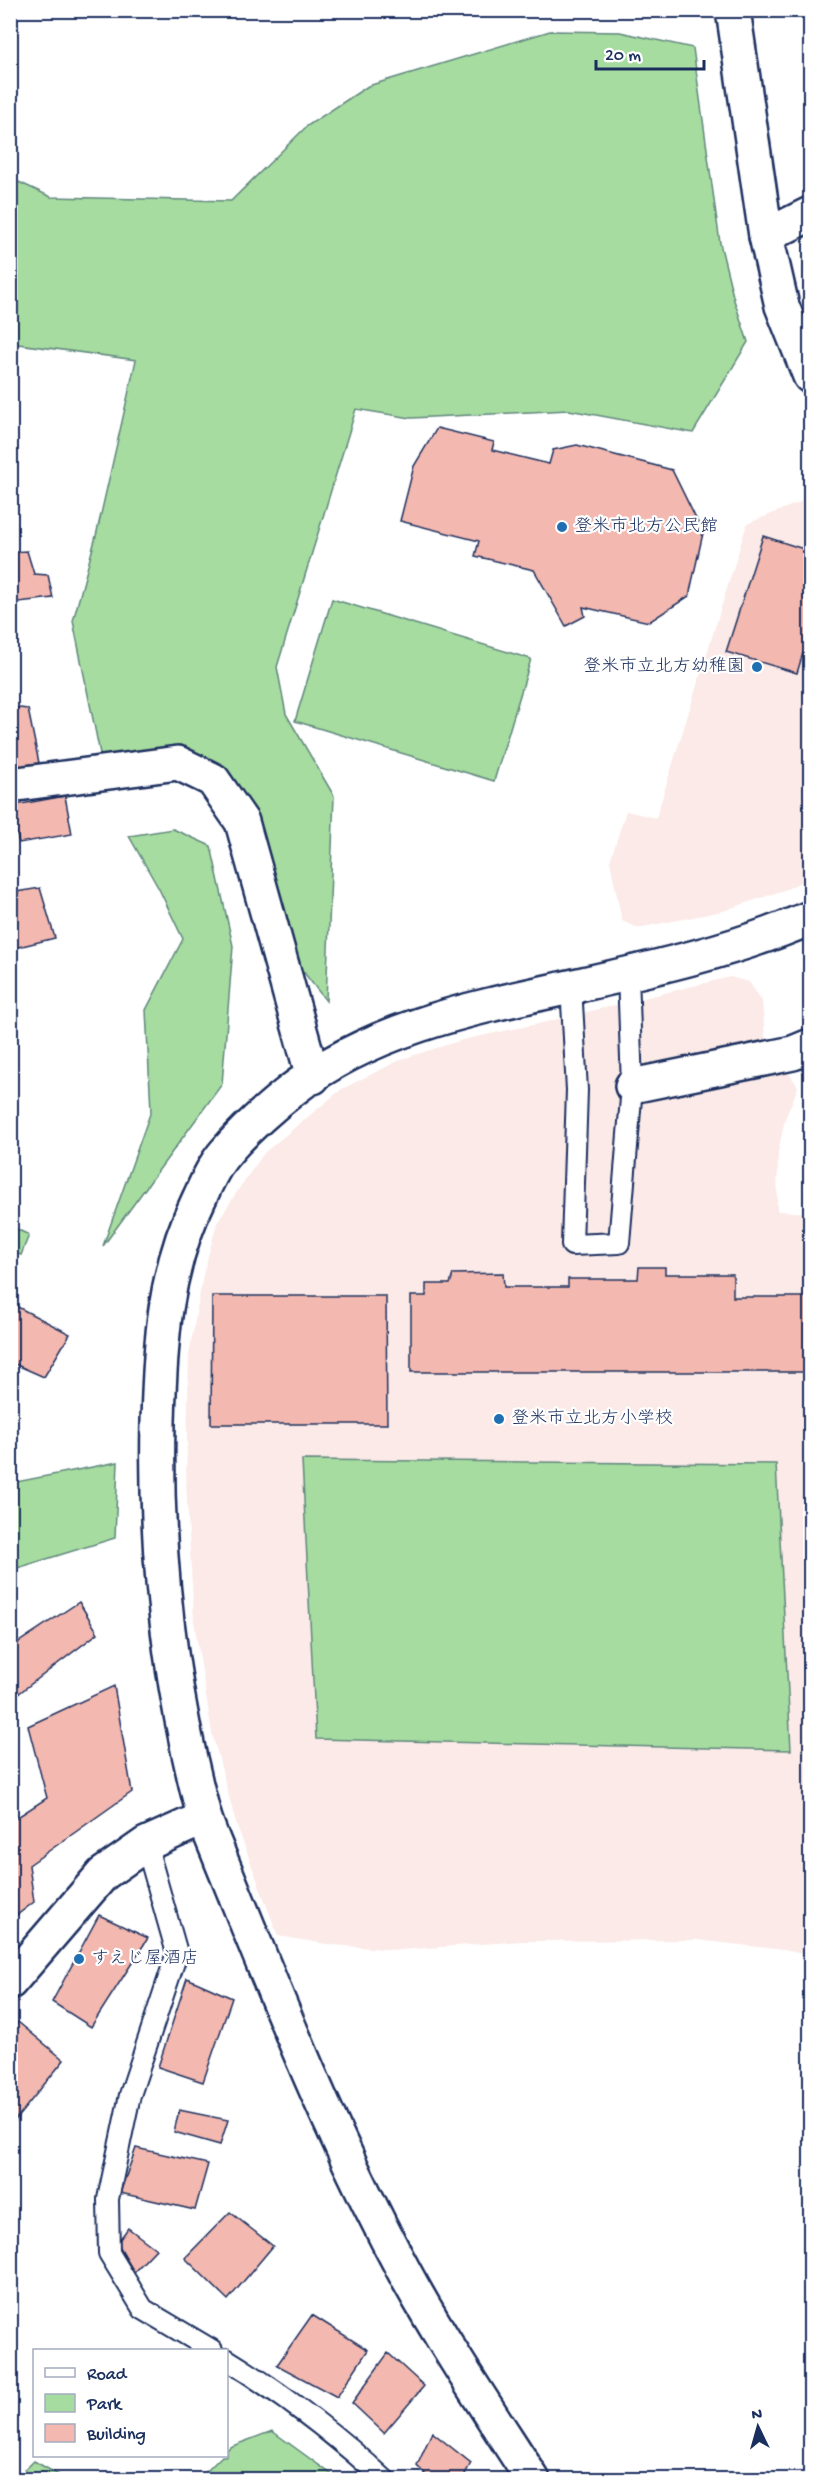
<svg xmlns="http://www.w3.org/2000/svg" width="821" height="2490" font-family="'Gochi Hand','Klee One',sans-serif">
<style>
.built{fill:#fbeae7}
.green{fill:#a6dc9f;stroke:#60867e;stroke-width:1.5}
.building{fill:#f3b8af;stroke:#1b2f5e;stroke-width:1.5}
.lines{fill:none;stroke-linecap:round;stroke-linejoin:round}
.service-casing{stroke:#1b2f5e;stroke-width:24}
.minor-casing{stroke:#1b2f5e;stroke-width:38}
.tertiary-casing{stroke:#1b2f5e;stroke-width:38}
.service{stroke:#fff;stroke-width:20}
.minor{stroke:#fff;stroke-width:33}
.tertiary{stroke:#fff;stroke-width:33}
.poi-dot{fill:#1f6fb2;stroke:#fff;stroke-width:2}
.labels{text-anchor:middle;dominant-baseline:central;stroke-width:4.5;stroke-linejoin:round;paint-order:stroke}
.poi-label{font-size:18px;fill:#1b2f5e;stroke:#fff;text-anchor:start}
</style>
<rect width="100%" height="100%" fill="#fff"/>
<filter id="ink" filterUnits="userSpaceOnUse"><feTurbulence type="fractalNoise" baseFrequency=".0167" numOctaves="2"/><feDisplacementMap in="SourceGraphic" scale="12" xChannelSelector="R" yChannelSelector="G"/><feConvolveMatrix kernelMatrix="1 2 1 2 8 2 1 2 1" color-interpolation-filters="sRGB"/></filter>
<g filter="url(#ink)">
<path class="built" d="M810 498V877L787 889 723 911 638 928 622 921 610 861 626 811 656 818 747 524Z
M730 977 749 982 762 1001 765 1036 798 1087 785 1119 778 1152 777 1211 810 1213V1956L785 1950 697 1940 523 1941 399 1950 333 1945 278 1936 236 1823 212 1733 194 1621 186 1483 189 1355 203 1275 217 1223 240 1187 265 1152 342 1089 402 1059 462 1040 542 1023Z"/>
<path class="green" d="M550 31 620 32 693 48 720 243 734 300 748 342 693 433 569 410 411 418 356 409 277 667 286 714 334 796 326 1001 291 956 266 842 237 796 186 780 107 788 73 621 96 536 136 360 11 343 10 178 51 197 231 201 307 126 368 86Z
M332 599 531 659 494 781 295 721Z
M173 829 211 846 233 946 222 1084 103 1246 151 1111 146 1010 183 939 159 889 129 836Z
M10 1226 29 1235 21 1255 11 1252Z
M302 1460 776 1464 791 1750 316 1739Z
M118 1462 115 1538 11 1570V1483Z
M272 2431 338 2479H199L222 2456H226L227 2450 230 2447Z
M34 2461 66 2479H16Z"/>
<path class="building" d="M437 428 494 442 492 450 549 464 553 450 577 445 672 470 703 533 689 596 649 622 583 607 585 616 566 626 534 570 475 556 479 541 400 521 414 466Z
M763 536 810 551V651L803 653 797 673 726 652Z
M27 551 34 574 48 575 53 598 10 603V552Z
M10 707 28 709 39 763 10 768Z
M65 796 72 834 19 843 10 806Z
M40 888 55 938 10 949V893Z
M639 1267H665V1274H733V1297H810V1372H411V1296H426V1284H450L453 1274 503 1273 504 1287H568V1279H638Z
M212 1296H386L387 1424H211Z
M10 1303 70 1334 44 1377 10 1362Z
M79 1602 98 1633 10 1700V1648Z
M114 1686 132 1792 29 1865 34 1902 17 1915 10 1898V1822L47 1798 28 1726Z
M99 1915 148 1938 91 2027 52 2002Z
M187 1978 232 1998 203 2082 158 2067Z
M18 2022 64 2060 12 2124 10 2034Z
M179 2110 228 2120 220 2145 174 2132Z
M136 2148 208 2164 195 2210 120 2193Z
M230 2212 273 2246 228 2300 185 2258Z
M128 2228 156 2249 134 2272 117 2243Z
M312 2315 368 2350 337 2397 277 2365Z
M388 2353 424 2386 384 2433 352 2403Z
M432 2432 471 2463 464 2476 469 2480H431L417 2466Z"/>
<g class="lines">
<g class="service-casing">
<path id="service" d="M571 986 577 1090 572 1245 619 1243 632 1086 628 974
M146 1844 177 1953 130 2095 108 2199 109 2253 143 2309 212 2350
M226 2359C283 2394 336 2435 385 2480"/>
</g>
<g class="minor-casing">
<path id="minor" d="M766 236 810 214
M10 785 178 763 213 780 242 822 313 1077
M632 1086 793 1053 810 1046"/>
</g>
<g class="tertiary-casing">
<path id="tertiary" d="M733 10 766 236 782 306 810 376
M10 1982 103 1874 146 1844 204 1818
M533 2480C490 2413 445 2346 407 2277 351 2174 304 2065 260 1956 247 1924 234 1892 221 1860 215 1844 207 1828 203 1812 169 1684 155 1553 158 1422 160 1344 164 1270 199 1199 206 1184 213 1167 224 1154 243 1131 268 1109 292 1090 369 1030 468 1009 561 989 646 970 731 952 810 918"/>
</g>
<use href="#service" class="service"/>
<use href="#minor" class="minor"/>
<use href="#tertiary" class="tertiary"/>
</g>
</g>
<g class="poi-dot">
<circle cx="562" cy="527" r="6"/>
<circle cx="757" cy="667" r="6"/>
<circle cx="499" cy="1419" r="6"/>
<circle cx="79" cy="1959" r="6"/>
</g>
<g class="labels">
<g class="poi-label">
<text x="574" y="527">登米市北方公民館</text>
<text x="745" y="667" text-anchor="end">登米市立北方幼稚園</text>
<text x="511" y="1419">登米市立北方小学校</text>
<text x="91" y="1959">すえじ屋酒店</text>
</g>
</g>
<rect width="821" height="2490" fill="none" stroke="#fff" stroke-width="36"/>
<rect x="18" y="18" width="785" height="2454" fill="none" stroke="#1b2f5e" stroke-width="2" filter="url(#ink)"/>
<rect x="33" y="2349" width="195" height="108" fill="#ffffff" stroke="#a4acbf" stroke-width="1.5"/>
<rect x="45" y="2368" width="30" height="9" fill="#ffffff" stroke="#a4acbf" stroke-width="1.5"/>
<text x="87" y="2379" font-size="18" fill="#1b2f5e">Road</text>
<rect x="45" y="2394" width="30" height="18" fill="#a6dc9f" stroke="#a4acbf" stroke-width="1.5"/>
<text x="87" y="2409" font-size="18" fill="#1b2f5e">Park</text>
<rect x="45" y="2424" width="30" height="18" fill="#f3b8af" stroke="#a4acbf" stroke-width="1.5"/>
<text x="87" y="2439" font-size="18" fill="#1b2f5e">Building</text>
<g transform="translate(758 2427) rotate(355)" stroke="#ffffff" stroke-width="4.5" paint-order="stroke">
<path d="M0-4.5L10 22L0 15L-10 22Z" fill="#1b2f5e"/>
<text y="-9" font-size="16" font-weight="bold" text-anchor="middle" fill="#1b2f5e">N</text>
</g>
<path d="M596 60v9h108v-9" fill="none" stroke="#1b2f5e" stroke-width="3"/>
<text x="605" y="60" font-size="18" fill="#1b2f5e" stroke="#ffffff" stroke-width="4.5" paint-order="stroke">20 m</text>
</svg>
